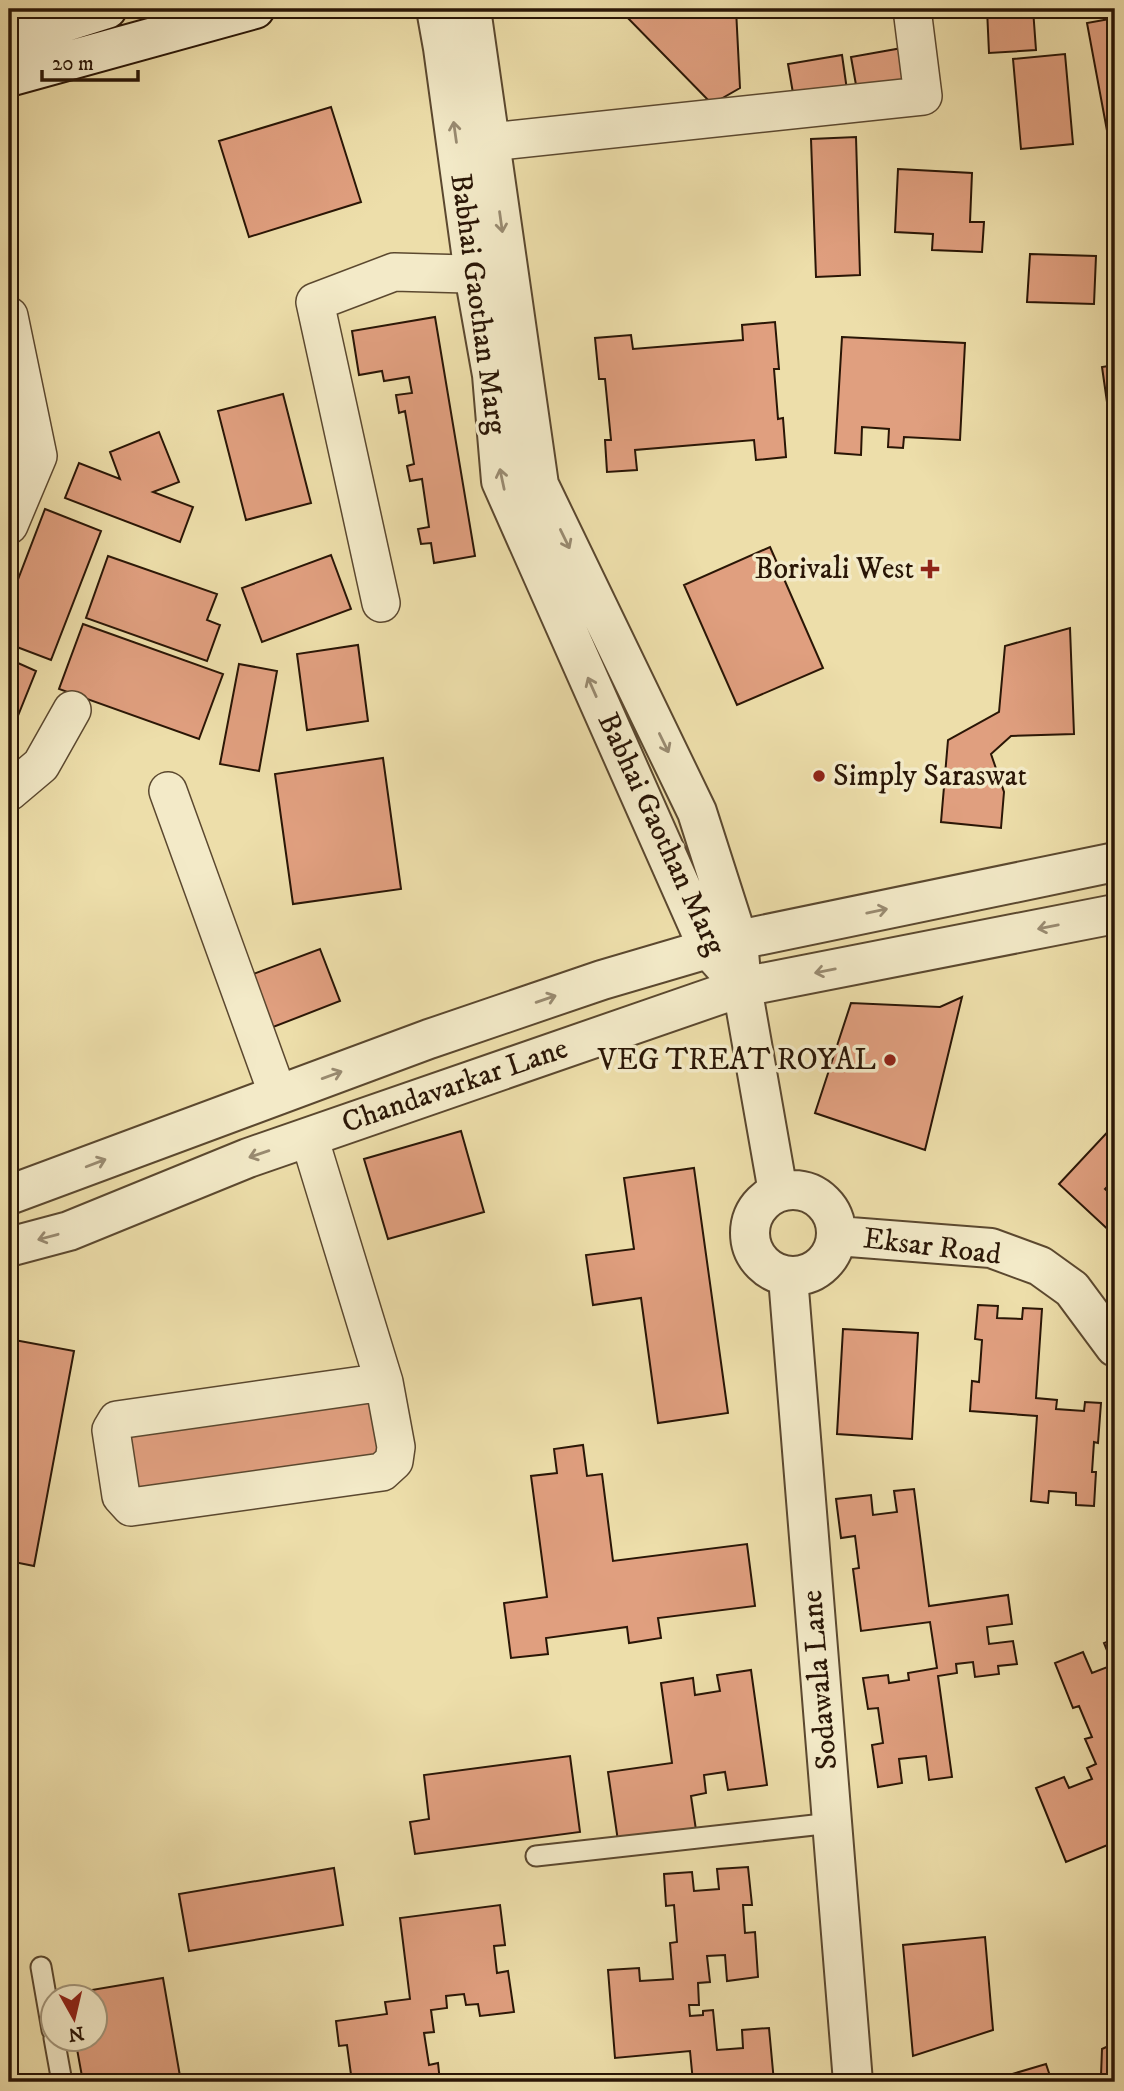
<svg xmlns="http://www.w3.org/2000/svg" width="1124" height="2091" font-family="'IM FELL DW Pica',serif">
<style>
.building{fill:#e09f7f;stroke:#2a1606;stroke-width:2}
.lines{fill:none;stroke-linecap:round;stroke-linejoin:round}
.service-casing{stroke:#5b482f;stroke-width:23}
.minor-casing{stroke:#5b482f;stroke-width:40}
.tertiary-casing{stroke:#5b482f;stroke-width:42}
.secondary-casing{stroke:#2a1606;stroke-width:42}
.service{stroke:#f3eac8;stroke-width:19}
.minor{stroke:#f3eac8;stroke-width:37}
.tertiary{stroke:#f3eac8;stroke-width:38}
.secondary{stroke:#f3eac8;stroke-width:38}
.oneway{stroke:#998b71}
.poi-dot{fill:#8f2418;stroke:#f3eac8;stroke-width:2.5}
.labels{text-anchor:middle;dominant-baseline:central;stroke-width:7;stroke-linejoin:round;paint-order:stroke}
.street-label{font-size:30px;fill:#2a1606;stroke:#f3eac8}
.poi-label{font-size:30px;fill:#2a1606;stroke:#f3eac8;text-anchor:end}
</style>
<rect width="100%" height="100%" fill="#eddeaa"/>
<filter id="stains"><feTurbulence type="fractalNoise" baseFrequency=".00286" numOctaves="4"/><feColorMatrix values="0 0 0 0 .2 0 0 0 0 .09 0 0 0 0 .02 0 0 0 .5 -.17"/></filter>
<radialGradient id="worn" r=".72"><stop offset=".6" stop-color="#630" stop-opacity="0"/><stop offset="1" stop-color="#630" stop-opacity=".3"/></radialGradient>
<path class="building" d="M619 9H736L740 88 712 104Z
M987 9H1033L1036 50 989 53Z
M1115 18V134L1108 136 1087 23Z
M902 48 909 87 858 96 851 57Z
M1065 54 1073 144 1021 149 1013 59Z
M842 55 847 90 794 99 788 64Z
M331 107 361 202 249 237 219 141Z
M856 137 860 275 816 277 811 139Z
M898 169 972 173 970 222H984L982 252 932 250 933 234 895 232Z
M1030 254 1096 256 1094 304 1027 302Z
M435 317 475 556 434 563 431 543 421 544 418 529 429 527 422 479 410 481 407 466 414 464 405 411 399 413 396 395 412 393 409 377 384 381 382 371 359 375 352 331Z
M775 322 779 369H774L778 419 783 418 786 457 756 460 754 440 635 450 637 470 607 472 605 440H611L605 379H599L595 338 631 335 633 349 743 340 742 325Z
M842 337 965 343 960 440 904 437 903 448 888 447 889 429 862 427 861 455 835 453Z
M1115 365V458L1102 367Z
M283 394 311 503 246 520 218 411Z
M159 432 179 482 153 492 193 507 180 542 65 498 79 463 120 479 110 452Z
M45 509 101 531 51 660 9 644V603Z
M770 547 823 668 737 705 684 585Z
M331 555 351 609 262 642 242 588Z
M108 556 217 594 207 620 220 625 207 661 86 618Z
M83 624 223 674 199 739 59 689Z
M1070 628 1074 734 1011 736 991 754 1004 792 1001 828 941 822 948 740 999 712 1005 646Z
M358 645 368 721 307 730 297 654Z
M9 659 36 671 9 738Z
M239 664 277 671 259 771 220 764Z
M383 758 401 889 293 904 275 774Z
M320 949 340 1001 268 1029 248 976Z
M962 997 925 1150 815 1113 851 1003 940 1007Z
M1115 1124V1179L1105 1189 1115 1198V1236L1059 1184Z
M461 1131 484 1212 388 1239 364 1159Z
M694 1168 728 1413 658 1423 641 1298 593 1305 586 1255 634 1249 624 1178Z
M978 1305 998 1306 997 1318 1022 1319 1023 1308 1042 1309 1036 1398 1057 1400 1056 1409 1084 1411 1085 1402 1101 1403 1098 1443 1094 1442 1092 1472H1096L1094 1506 1076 1505V1493L1049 1491 1048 1503 1031 1501 1037 1416 970 1411 972 1381 979 1382 982 1340 975 1339Z
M843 1329 918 1333 912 1439 837 1434Z
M9 1339 74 1351 34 1566 9 1561Z
M372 1399 380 1466 127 1501 120 1438Z
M583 1445 587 1476 602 1474 613 1561 747 1544 755 1606 658 1618 661 1638 629 1643 627 1627 546 1638 548 1654 511 1658 504 1603 547 1597 531 1476 557 1473 554 1449Z
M914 1489 929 1606 1008 1595 1012 1624 987 1627 989 1644 1013 1641 1017 1664 998 1666 999 1674 975 1677 973 1662 956 1664 957 1673 938 1676 952 1777 929 1780 926 1756 899 1759 902 1783 878 1787 872 1745 883 1743 878 1708 868 1709 863 1678 888 1675 889 1683 909 1680 908 1673 937 1668 930 1622 861 1631 853 1569 859 1568 855 1536 841 1538 836 1499 871 1495 873 1515 897 1512 894 1491Z
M1115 1639V1842L1066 1862 1036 1788 1064 1777 1069 1788 1092 1779 1087 1768 1096 1764 1085 1739 1092 1737 1079 1706 1073 1708 1055 1663 1083 1652 1092 1673 1113 1665 1104 1643Z
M751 1670 767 1785 728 1790 725 1772 704 1775 706 1793 691 1796 696 1830 618 1841 608 1772 672 1763 661 1683 693 1678 695 1695 720 1691 717 1675Z
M570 1756 580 1832 415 1854 410 1822 429 1819 424 1775Z
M748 1867 752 1905H743L745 1933 755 1932 758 1977 727 1981 725 1955 707 1956 710 1982 698 1983 699 2005H689L690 2016 703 2015V2011L713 2010 717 2050 743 2048 742 2030 769 2028 774 2082H693L690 2051 615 2058 608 1970 639 1968 640 1981 673 1979 670 1943 677 1942 674 1905 666 1906 664 1874 692 1872 694 1891 719 1889 717 1869Z
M334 1868 343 1925 189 1951 179 1894Z
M500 1905 505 1945 494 1946 497 1973 508 1971 514 2012 480 2016 478 2004 466 2005 464 1994 446 1996 447 2008 431 2010 434 2032 424 2033 429 2065 438 2063 440 2082H352L347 2045 339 2046 336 2021 387 2014 385 2002 410 1999 400 1918Z
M985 1937 993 2030 913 2056 903 1945Z
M163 1978 181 2082H83L75 2038H94V1996H68V1994Z
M1115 2043V2082H1082L1101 2076 1102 2049Z
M1046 2064 1052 2082H992V2080Z
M561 2076 562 2082H524Z"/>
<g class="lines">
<g class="service-casing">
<path id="service" d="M536 1856 832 1823
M41 1967 52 2030
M54 2038 62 2082"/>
</g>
<g class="minor-casing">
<path id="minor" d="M490 142 923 96 912 9
M9 316 38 456 9 525
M381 603 315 302 394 272 504 275
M168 791 278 1095
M9 792 41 765 72 710
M309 1137 384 1382 117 1420 111 1430 121 1496 131 1507 382 1472 394 1461 396 1447 384 1382"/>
</g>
<g class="tertiary-casing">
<path id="tertiary" d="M436 9 443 48 474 274 492 375 501 481 708 948 725 967
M471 9 539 485 697 812 738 940 742 987 778 1192
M750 1233a43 43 0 1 1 86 0a43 43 0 1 1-86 0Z
M9 1195 429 1039 602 980 738 940 1115 862
M837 1236 991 1248 1040 1266 1072 1289 1115 1347
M9 1247 69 1231 248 1158 742 987 1115 914
M788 1277 853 2082"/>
</g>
<g class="secondary-casing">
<path id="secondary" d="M9 40 107 9
M9 77 255 9"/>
</g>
<use href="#service" class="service"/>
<use href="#minor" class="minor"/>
<use href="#tertiary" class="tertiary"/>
<use href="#secondary" class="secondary"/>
</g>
<defs><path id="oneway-shaft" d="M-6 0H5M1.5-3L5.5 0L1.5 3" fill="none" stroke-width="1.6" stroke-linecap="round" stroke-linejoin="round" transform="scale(1.75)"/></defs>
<g class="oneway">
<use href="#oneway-shaft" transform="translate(455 132) rotate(-98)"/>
<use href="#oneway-shaft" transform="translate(501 222) rotate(82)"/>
<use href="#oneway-shaft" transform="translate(502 479) rotate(-102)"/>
<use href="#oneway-shaft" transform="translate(565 539) rotate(64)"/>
<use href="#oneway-shaft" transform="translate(592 687) rotate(-114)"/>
<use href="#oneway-shaft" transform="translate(664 743) rotate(64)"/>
<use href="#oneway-shaft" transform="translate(877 911) rotate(-12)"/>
<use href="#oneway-shaft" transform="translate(1048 927) rotate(169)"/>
<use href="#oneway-shaft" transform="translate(825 971) rotate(169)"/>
<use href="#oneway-shaft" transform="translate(546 999) rotate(-19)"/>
<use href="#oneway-shaft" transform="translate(332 1075) rotate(-20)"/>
<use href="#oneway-shaft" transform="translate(259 1154) rotate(161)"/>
<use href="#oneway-shaft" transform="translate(96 1163) rotate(-21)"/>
<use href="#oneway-shaft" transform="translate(48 1237) rotate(165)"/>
</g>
<g class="poi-dot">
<path d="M926.5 558.5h7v7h7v7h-7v7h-7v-7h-7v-7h7z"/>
<circle cx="819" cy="776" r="7"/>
<circle cx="890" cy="1060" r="7"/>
</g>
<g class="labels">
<g class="street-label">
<text transform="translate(478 304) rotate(82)">Babhai Gaothan Marg</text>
<text transform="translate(661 834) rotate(65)">Babhai Gaothan Marg</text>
<text transform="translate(455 1086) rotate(-19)">Chandavarkar Lane</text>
<text transform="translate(932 1247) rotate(7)">Eksar Road</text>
<text transform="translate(820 1680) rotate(-95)">Sodawala Lane</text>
</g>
<g class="poi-label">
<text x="914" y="569">Borivali West</text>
<text x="833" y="776" text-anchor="start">Simply Saraswat</text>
<text x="876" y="1060">VEG TREAT ROYAL</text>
</g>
</g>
<rect width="1124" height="2091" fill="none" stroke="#eddeaa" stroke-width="35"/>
<rect x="10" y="10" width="1103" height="2070" fill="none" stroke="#2a1606" stroke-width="3.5"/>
<rect x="18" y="18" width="1089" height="2056" fill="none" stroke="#2a1606" stroke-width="2"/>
<g transform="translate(74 2018) rotate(172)"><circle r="33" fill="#f3eac8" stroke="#a3957a" stroke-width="2"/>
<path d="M0-5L12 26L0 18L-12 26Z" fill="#8f2418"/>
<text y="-10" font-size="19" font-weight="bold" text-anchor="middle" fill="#2a1606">N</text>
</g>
<path d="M42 70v10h96v-10" fill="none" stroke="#2a1606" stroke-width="3.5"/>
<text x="52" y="70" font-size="21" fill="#2a1606" stroke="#f3eac8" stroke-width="5" paint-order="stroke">20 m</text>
<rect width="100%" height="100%" filter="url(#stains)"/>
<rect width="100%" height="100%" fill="url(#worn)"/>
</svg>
